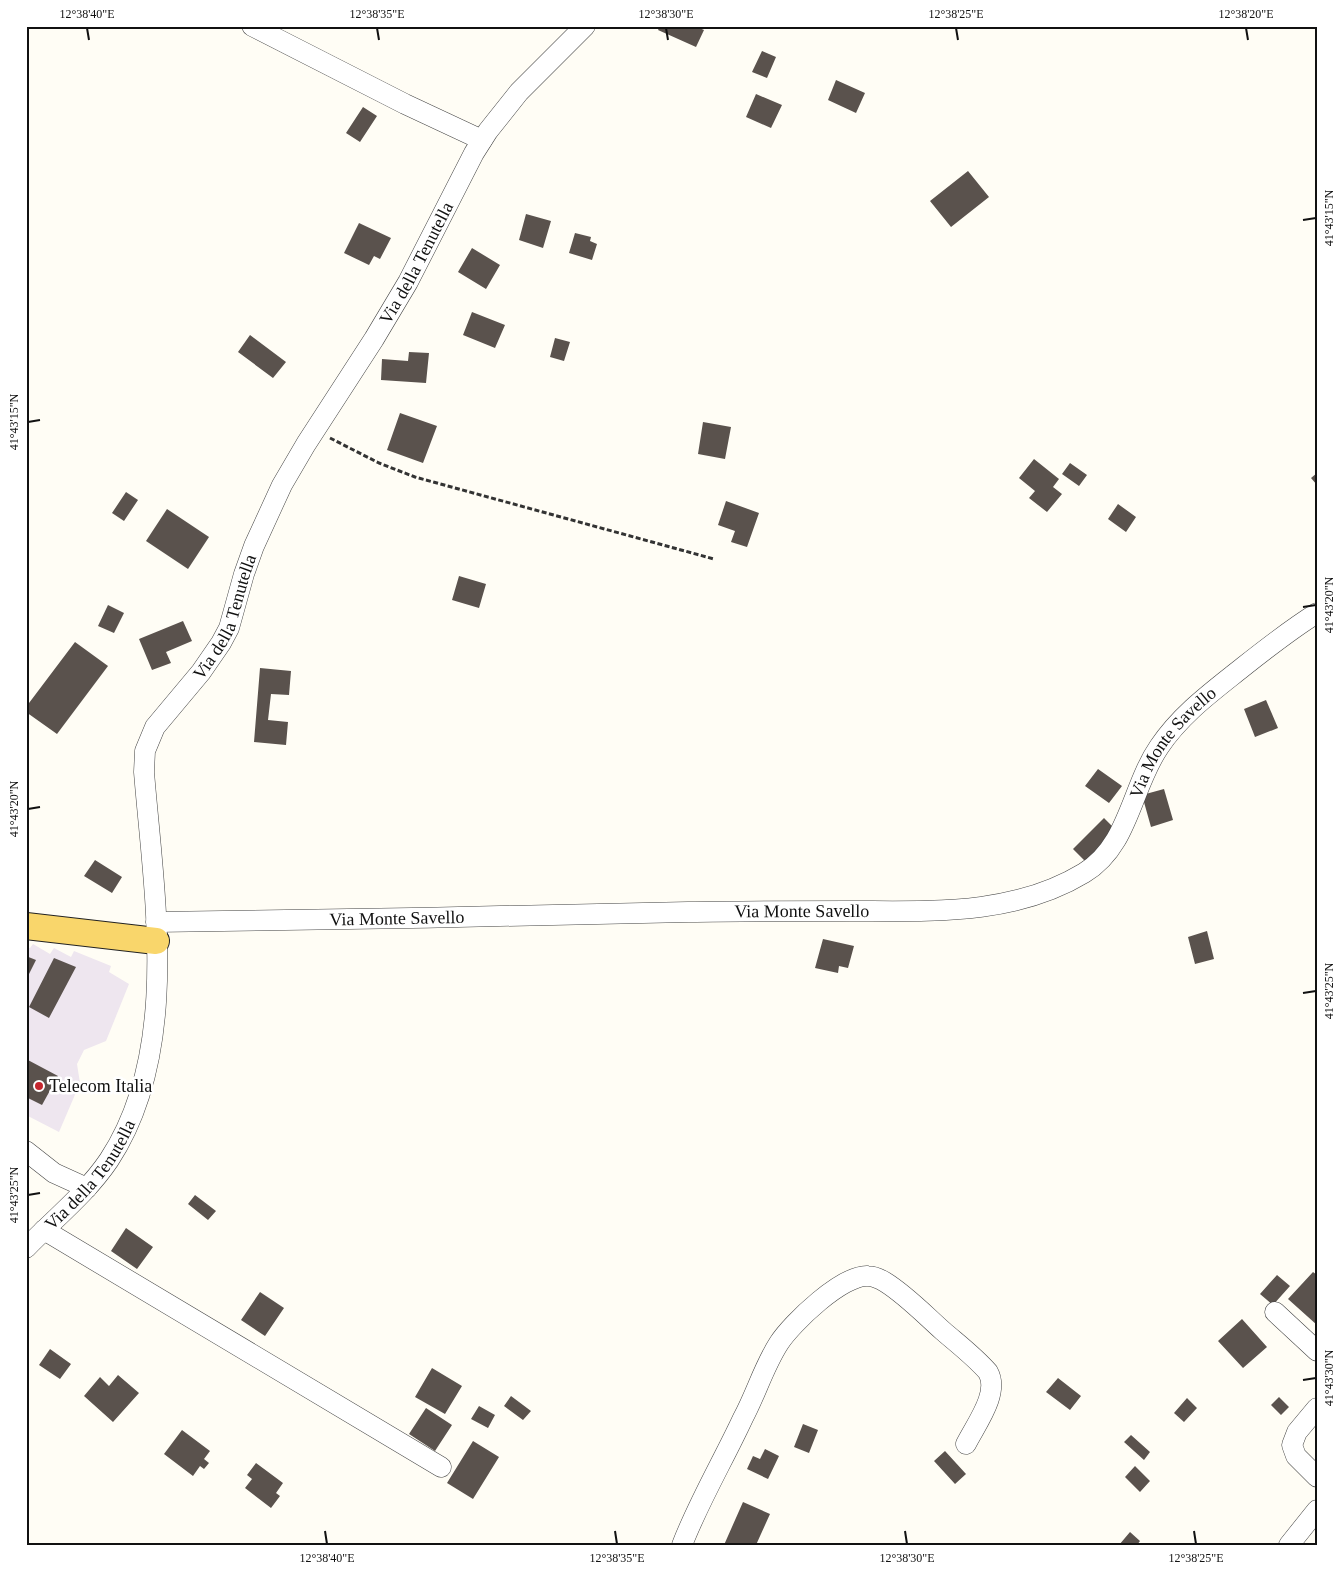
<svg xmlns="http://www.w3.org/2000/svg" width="1343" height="1571" font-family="'Times New Roman',serif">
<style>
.industrial{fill:#eee6ef}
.building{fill:#5a524d}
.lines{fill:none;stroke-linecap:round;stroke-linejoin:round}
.minor-casing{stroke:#444;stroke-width:21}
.major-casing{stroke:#222;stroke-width:28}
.path{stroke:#333;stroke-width:3;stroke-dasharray:5 2.5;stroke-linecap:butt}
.minor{stroke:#fff;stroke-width:20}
.major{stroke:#f9d66b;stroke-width:26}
.ticks{fill:none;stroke:#111;stroke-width:2}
.poi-dot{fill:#c4262e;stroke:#fff;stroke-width:2}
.labels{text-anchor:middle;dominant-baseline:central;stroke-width:5;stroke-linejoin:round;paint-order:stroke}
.street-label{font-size:18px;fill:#111;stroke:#fff}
.poi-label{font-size:18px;fill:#111;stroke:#fff;text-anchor:start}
.neatline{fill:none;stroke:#111;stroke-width:2}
.ticks-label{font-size:12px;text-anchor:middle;fill:#111}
</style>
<rect width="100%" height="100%" fill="#fffdf5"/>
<path class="industrial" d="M33 944 50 954 54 948 71 957 74 951 111 966 109 972 129 984 106 1041 84 1050 77 1064 80 1083 59 1132 26 1115V947L30 948Z"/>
<path class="building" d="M660 26H695L704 30 696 47 658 30Z
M762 51 776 57 767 78 752 72Z
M836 80 865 93 856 113 828 100Z
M756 94 782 105 771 128 746 117Z
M363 107 377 116 360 142 346 133Z
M968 171 989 197 951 227 930 201Z
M526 214 551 221 543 248 519 240Z
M359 223 391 238 380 259 374 256 369 265 344 253Z
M575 233 591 237 590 241 597 244 592 260 569 253Z
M472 248 500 265 486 289 458 272Z
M472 312 505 325 495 348 463 335Z
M250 335 286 362 273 378 238 352Z
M555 338 570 342 564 361 550 357Z
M409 352 429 353 426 383 381 380 382 359 408 361Z
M400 413 437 426 423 463 387 450Z
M703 422 731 427 725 459 698 454Z
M1034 459 1059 479 1053 487 1062 494 1047 512 1029 498 1035 491 1019 478Z
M1070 463 1087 475 1079 486 1062 474Z
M1317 473V485L1311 478Z
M126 492 138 500 124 521 112 513Z
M726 501 759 513 747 547 731 542 735 531 718 525Z
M1118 504 1136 517 1126 532 1108 519Z
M167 509 209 537 188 569 146 541Z
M459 576 486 584 479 608 452 600Z
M108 605 124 613 114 633 98 626Z
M183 621 192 641 166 652 171 663 152 670 139 639Z
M75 642 108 666 57 734 26 712V707Z
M260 668 291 671 289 695 271 694 268 720 288 722 286 745 254 742Z
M1266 700 1278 728 1255 737 1244 709Z
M1098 769 1122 786 1109 803 1085 786Z
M1164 789 1173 820 1151 827 1142 795Z
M1104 818 1118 832 1087 863 1073 849Z
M95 860 122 877 112 893 84 876Z
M1207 931 1214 959 1195 964 1188 937Z
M823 939 854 946 848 968 839 966 838 973 815 968Z
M26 956 36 960 26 980Z
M54 958 76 967 49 1018 29 1007Z
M26 1059 58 1076 42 1105 26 1097Z
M195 1195 216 1211 208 1220 188 1204Z
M126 1228 153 1247 137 1269 111 1251Z
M1313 1272 1317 1275V1325L1288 1299Z
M1277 1275 1290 1286 1273 1305 1260 1294Z
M260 1292 284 1308 265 1336 241 1320Z
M1242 1319 1267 1347 1243 1368 1218 1341Z
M50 1349 71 1364 60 1379 39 1365Z
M432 1368 462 1386 445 1414 415 1397Z
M118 1375 139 1393 113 1422 84 1396 100 1377 109 1386Z
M1058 1378 1081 1396 1070 1410 1046 1392Z
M511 1396 531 1411 523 1420 504 1406Z
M1279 1397 1289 1407 1281 1415 1271 1405Z
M1187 1398 1197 1408 1184 1422 1174 1413Z
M479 1406 495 1415 488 1428 471 1419Z
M426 1408 452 1425 435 1451 409 1434Z
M803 1424 818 1430 809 1453 794 1447Z
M182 1430 210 1451 204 1459 209 1463 204 1469 200 1466 193 1476 164 1454Z
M1131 1435 1150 1452 1144 1460 1124 1442Z
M473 1441 499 1457 473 1499 447 1483Z
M765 1449 779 1456 768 1479 747 1469 753 1456 760 1459Z
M945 1451 966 1474 955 1484 934 1461Z
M256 1463 283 1483 276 1493 280 1496 271 1508 245 1488 252 1479 247 1475Z
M1135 1466 1150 1481 1140 1492 1125 1477Z
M743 1502 770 1514 756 1545H724Z
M1130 1532 1140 1541 1137 1545H1119Z"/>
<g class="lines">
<g class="minor-casing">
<g id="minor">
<path d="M252 26 405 104 482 140"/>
<path id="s1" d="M156 922C333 920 511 916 688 912 742 911 796 911 850 911 930 911 1013 916 1084 873 1129 846 1131 788 1159 747 1181 714 1213 691 1243 667 1267 648 1291 629 1317 613"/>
<path d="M26 1151 54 1173 87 1188"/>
<path d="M44 1230 441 1467"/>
<path id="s2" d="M26 1248C54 1219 86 1194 109 1160 181 1051 154 895 144 772L145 751 155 727 201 672 221 643 229 628 244 574 254 546 282 485 306 444 374 339 408 282 474 153 488 131 519 92 585 26"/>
<path d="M1275 1312 1317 1351"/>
<path d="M1317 1408 1297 1432 1292 1445 1296 1456 1317 1477"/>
<path d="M682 1545C699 1501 723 1461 743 1418 756 1394 764 1366 779 1343 792 1323 843 1274 868 1276 874 1276 880 1279 885 1282 906 1295 925 1315 943 1331 958 1344 975 1357 988 1372 1000 1393 976 1424 966 1444"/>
<path d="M1289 1545 1317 1510"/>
</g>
</g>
<g class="major-casing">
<path id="major" d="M26 926 156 941"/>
</g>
<path class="path" d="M330 438 379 463 415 477 714 559"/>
<use href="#minor" class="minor"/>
<use href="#major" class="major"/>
</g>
<path class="ticks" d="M87 28 89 40M377 28 379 40M666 28 668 40M956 28 958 40M1246 28 1248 40M1303 220 1316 218M28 422 40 420M1303 607 1316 605M28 809 40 807M1303 993 1316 991M28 1195 40 1193M1303 1380 1316 1378M325 1531 327 1544M615 1531 617 1544M905 1531 907 1544M1194 1531 1196 1544"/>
<circle class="poi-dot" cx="39" cy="1086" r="5"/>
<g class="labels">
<g class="street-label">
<text stroke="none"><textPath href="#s2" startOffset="1102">Via della Tenutella</textPath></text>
<text stroke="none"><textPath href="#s2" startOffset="698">Via della Tenutella</textPath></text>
<text stroke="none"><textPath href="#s1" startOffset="1095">Via Monte Savello</textPath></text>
<text stroke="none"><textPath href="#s1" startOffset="646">Via Monte Savello</textPath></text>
<text stroke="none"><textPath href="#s1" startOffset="241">Via Monte Savello</textPath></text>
<text stroke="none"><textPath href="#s2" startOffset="98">Via della Tenutella</textPath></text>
</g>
<g class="poi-label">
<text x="49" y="1086">Telecom Italia</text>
</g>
</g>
<rect width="1343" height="1571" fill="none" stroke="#ffffff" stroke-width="55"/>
<rect x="28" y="28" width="1288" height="1516" class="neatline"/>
<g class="ticks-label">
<text x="87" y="18">12°38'40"E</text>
<text x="377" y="18">12°38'35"E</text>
<text x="666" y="18">12°38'30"E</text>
<text x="956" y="18">12°38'25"E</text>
<text x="1246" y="18">12°38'20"E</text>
<text transform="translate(1329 218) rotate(-90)" y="4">41°43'15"N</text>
<text transform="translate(14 422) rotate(-90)" y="4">41°43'15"N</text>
<text transform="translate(1329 605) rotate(-90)" y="4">41°43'20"N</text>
<text transform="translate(14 809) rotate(-90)" y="4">41°43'20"N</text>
<text transform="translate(1329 991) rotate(-90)" y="4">41°43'25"N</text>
<text transform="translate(14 1195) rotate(-90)" y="4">41°43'25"N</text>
<text transform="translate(1329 1378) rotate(-90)" y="4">41°43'30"N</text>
<text x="327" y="1562">12°38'40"E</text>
<text x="617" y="1562">12°38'35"E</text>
<text x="907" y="1562">12°38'30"E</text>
<text x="1196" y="1562">12°38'25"E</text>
</g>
</svg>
